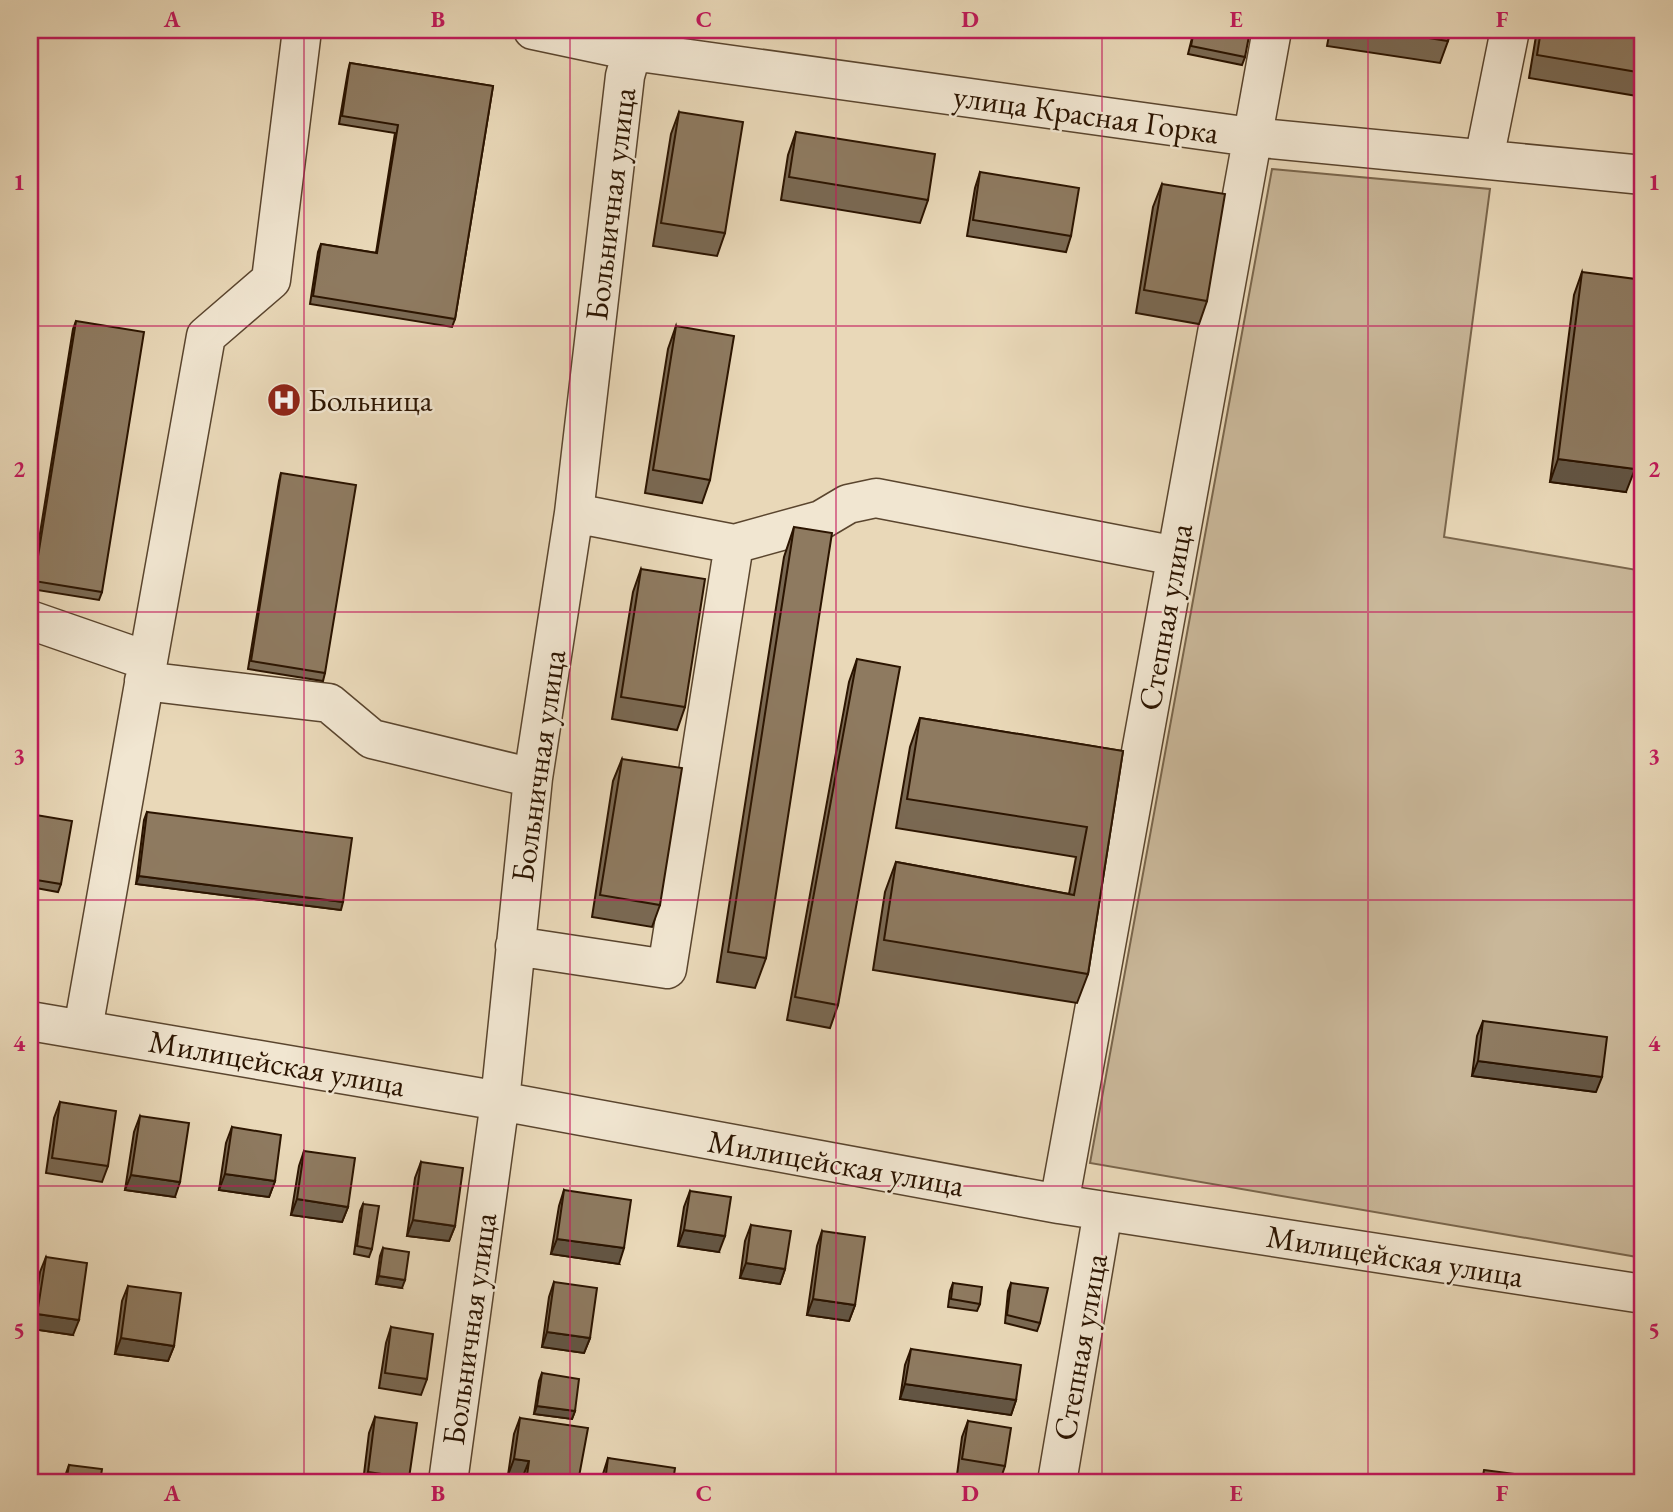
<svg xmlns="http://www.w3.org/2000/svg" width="1673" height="1512" font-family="'EB Garamond',serif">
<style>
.green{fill:#c9b799;stroke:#7a664c;stroke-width:2}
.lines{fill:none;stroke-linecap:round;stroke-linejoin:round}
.minor-casing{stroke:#5a452e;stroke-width:41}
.minor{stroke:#f1e6d1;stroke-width:38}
.wall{fill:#7a6953;stroke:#2b1400;stroke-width:2}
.shaded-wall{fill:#635543;stroke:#2b1400;stroke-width:2}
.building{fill:#8e7a60;stroke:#2b1400;stroke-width:2}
.grid{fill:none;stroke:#c2185b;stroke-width:2;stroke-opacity:0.55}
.labels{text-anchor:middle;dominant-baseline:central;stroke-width:5;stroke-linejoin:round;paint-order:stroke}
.street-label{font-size:32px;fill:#2b1400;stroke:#f1e6d1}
.poi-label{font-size:32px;fill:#2b1400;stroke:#f1e6d1;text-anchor:start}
.neatline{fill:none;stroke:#c2185b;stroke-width:2.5}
.grid-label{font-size:23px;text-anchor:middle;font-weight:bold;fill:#c2185b}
</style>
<rect width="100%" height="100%" fill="#e9d8b8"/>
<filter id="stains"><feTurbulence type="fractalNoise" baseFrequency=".00286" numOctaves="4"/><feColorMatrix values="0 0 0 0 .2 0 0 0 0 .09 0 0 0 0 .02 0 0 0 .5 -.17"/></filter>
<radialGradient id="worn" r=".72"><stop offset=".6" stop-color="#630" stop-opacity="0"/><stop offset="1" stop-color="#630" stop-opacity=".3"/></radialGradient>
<path class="green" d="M1272 169 1490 189 1444 537 1643 571V1258L1090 1163Z"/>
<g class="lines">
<g class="minor-casing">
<path id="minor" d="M533 30 632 51 1251 137 1643 175
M1484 159 1510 30
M734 544 821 520 848 504 876 498 1176 556
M30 620 148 661 83 1029
M148 661 206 336 271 280 302 30
M144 681 329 703 372 739 533 778
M515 946 667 969 734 544 574 513
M30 1021 500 1101 1059 1204 1643 1294
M1059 1204 1272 30
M448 1482 500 1101 533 778 574 513 625 76 632 51
M1057 1482 1103 1211"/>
</g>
<use href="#minor" class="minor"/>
</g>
<path class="wall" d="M1194 30H1215L1245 57 1242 65 1188 54Z
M1221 30H1252L1250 35Z
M1330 30H1450L1448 41 1440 63 1327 46Z
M1537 30H1643V97L1529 78Z
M350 63 493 86 455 319 452 327 310 304 318 252 321 244 376 253 395 133 339 124 348 71Z
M679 112 725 233 717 256 653 246 671 134Z
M796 132 928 200 920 223 781 200 788 155Z
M980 172 1071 236 1066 252 967 236 975 188Z
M1162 184 1207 301 1199 324 1136 313 1153 207Z
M1582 272 1626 492 1550 482 1574 295Z
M76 321 102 592 99 600 31 589 73 329Z
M676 326 710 480 702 503 645 493 668 349Z
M281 473 325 673 323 681 248 669 279 481Z
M794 527 766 958 755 988 717 982 784 557Z
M641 569 685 707 677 730 612 719 633 592Z
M857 659 838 1005 830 1028 787 1020 849 682Z
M920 718 1123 751 1088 974 1077 1003 873 970 885 892 896 862 1069 894 1076 857 896 828 910 747Z
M622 759 660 905 652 927 592 917 613 781Z
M147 812 341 910 136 884 144 820Z
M30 814 61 884 58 892 30 887Z
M1483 1021 1596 1092 1472 1076 1477 1036Z
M60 1102 108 1166 102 1182 46 1173 54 1118Z
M140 1116 175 1197 125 1190 134 1132Z
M232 1127 275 1181 269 1197 219 1190 226 1143Z
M304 1151 348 1207 342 1222 291 1215 299 1166Z
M421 1162 455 1226 449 1241 407 1236 415 1178Z
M564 1190 619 1264 551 1254 559 1206Z
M690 1191 719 1252 678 1246 684 1207Z
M363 1204 372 1249 369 1257 354 1254 360 1211Z
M751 1225 785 1269 780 1284 740 1278 745 1241Z
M822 1231 855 1305 849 1321 807 1315 817 1246Z
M383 1248 402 1288 376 1284 380 1256Z
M46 1257 73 1335 32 1329 40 1272Z
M554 1282 590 1338 584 1353 542 1347 549 1297Z
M953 1283 980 1304 977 1311 948 1307 950 1291Z
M1011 1283 1040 1323 1037 1331 1005 1323 1008 1291Z
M128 1286 174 1346 168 1361 115 1354 122 1301Z
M391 1327 427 1379 421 1395 379 1388 386 1343Z
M911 1349 1016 1400 1011 1415 900 1399 905 1365Z
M542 1373 575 1411 572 1419 534 1414 539 1381Z
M375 1417 407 1482H363L369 1433Z
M520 1418 578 1482H522L523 1476 508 1475 514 1434Z
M968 1421 1005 1466 1000 1481 957 1475 962 1437Z
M608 1458 673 1482H602L603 1474Z
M69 1465 100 1482H63Z"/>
<path class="shaded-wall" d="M1558 459 1635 469 1626 492 1550 482Z
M139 876 343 902 341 910 136 884Z
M1478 1061 1602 1077 1596 1092 1472 1076Z
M225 1174 275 1181 269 1197 219 1190Z
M131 1175 180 1182 175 1197 125 1190Z
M297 1199 348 1207 342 1222 291 1215Z
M413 1220 455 1226 449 1241 407 1236Z
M684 1230 725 1236 719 1252 678 1246Z
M557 1239 624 1248 619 1264 551 1254Z
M746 1263 785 1269 780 1284 740 1278Z
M379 1276 405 1280 402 1288 376 1284Z
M813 1299 855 1305 849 1321 807 1315Z
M37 1314 79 1320 73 1335 32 1329Z
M547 1332 590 1338 584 1353 542 1347Z
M121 1338 174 1346 168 1361 115 1354Z
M905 1384 1016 1400 1011 1415 900 1399Z
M537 1406 575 1411 572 1419 534 1414Z
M514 1459 529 1461 523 1476 508 1475Z
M368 1472 409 1478 407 1482H364Z"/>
<path class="building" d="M1194 30H1215L1249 36 1245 57 1191 46Z
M1379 30H1450L1448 41Z
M1541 30H1643V73L1537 55Z
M350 63 493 86 455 319 313 296 321 244 377 253 398 125 342 116Z
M679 112 743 122 725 233 661 223Z
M796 132 935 154 928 200 789 177Z
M980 172 1079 188 1071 236 973 220Z
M1162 184 1225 194 1207 301 1144 290Z
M1582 272 1643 280V402L1635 469 1558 459Z
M76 321 144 332 102 592 34 581Z
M676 326 734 336 710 480 653 470Z
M281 473 356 485 325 673 251 661Z
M794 527 832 533 766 958 728 952Z
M641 569 705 579 685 707 621 697Z
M857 659 900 667 838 1005 795 997Z
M920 718 1123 751 1088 974 884 940 896 862 1074 895 1087 827 907 799Z
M622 759 682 768 660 905 600 895Z
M147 812 352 838 343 902 139 876Z
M30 814 72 821 61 884 30 879Z
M1483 1021 1607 1037 1602 1077 1478 1061Z
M60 1102 116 1111 108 1166 52 1158Z
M140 1116 189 1123 180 1182 131 1175Z
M232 1127 281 1135 275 1181 225 1174Z
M304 1151 355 1158 348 1207 297 1199Z
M421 1162 463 1168 455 1226 413 1220Z
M564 1190 631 1200 624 1248 557 1239Z
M690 1191 731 1197 725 1236 684 1230Z
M363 1204 379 1206 372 1249 357 1246Z
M751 1225 791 1231 785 1269 746 1263Z
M822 1231 865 1237 855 1305 813 1299Z
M383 1248 409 1252 405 1280 379 1276Z
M46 1257 87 1263 79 1320 37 1314Z
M554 1282 597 1288 590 1338 547 1332Z
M953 1283 982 1287 980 1304 951 1299Z
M1011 1283 1048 1288 1040 1323 1007 1315Z
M128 1286 181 1293 174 1346 121 1338Z
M391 1327 433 1334 427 1379 385 1373Z
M911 1349 1021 1365 1016 1400 905 1384Z
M542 1373 579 1379 575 1411 537 1406Z
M375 1417 417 1423 409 1478 368 1472Z
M520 1418 588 1428 578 1482H526L529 1461 514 1459Z
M968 1421 1011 1428 1005 1466 962 1459Z
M608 1458 675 1468 673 1482H605Z
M69 1465 102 1469 100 1482H66Z
M1484 1470 1552 1479V1482H1482Z
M30 1475 42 1477 41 1482H30Z"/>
<path class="grid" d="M304 30V1482M570 30V1482M836 30V1482M1102 30V1482M1368 30V1482M30 326H1643M30 612H1643M30 900H1643M30 1186H1643"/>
<defs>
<g id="hospital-disc" transform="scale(1.75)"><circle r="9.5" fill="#8f2418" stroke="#f1e6d1"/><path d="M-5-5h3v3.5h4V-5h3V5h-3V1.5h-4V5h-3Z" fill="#fff"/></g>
</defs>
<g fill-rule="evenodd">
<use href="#hospital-disc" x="284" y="400"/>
</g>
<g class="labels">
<g class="street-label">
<text transform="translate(1086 114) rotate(8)">улица Красная Горка</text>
<text transform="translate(610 204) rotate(-83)">Больничная улица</text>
<text transform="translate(1165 617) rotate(-80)">Степная улица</text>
<text transform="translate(538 766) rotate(-82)">Больничная улица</text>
<text transform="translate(277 1063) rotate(10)">Милицейская улица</text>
<text transform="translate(836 1163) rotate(10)">Милицейская улица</text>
<text transform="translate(1395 1256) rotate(9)">Милицейская улица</text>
<text transform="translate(469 1329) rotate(-82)">Больничная улица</text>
<text transform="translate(1080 1347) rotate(-80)">Степная улица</text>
</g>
<g class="poi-label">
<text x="308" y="400">Больница</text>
</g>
</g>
<rect width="1673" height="1512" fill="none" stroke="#e9d8b8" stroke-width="77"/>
<rect x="38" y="38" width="1596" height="1436" class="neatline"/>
<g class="grid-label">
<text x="172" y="27">A</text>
<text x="438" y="27">B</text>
<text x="704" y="27">C</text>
<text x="970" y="27">D</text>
<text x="1236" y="27">E</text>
<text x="1502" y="27">F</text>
<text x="19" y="190">1</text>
<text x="1654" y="190">1</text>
<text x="19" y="477">2</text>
<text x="1654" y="477">2</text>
<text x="19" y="764">3</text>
<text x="1654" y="764">3</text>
<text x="19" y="1051">4</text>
<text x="1654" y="1051">4</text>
<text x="19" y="1338">5</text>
<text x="1654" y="1338">5</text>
<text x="172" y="1501">A</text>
<text x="438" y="1501">B</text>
<text x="704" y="1501">C</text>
<text x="970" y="1501">D</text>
<text x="1236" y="1501">E</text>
<text x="1502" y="1501">F</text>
</g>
<rect width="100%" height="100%" filter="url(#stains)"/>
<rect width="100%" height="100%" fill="url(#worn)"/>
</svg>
